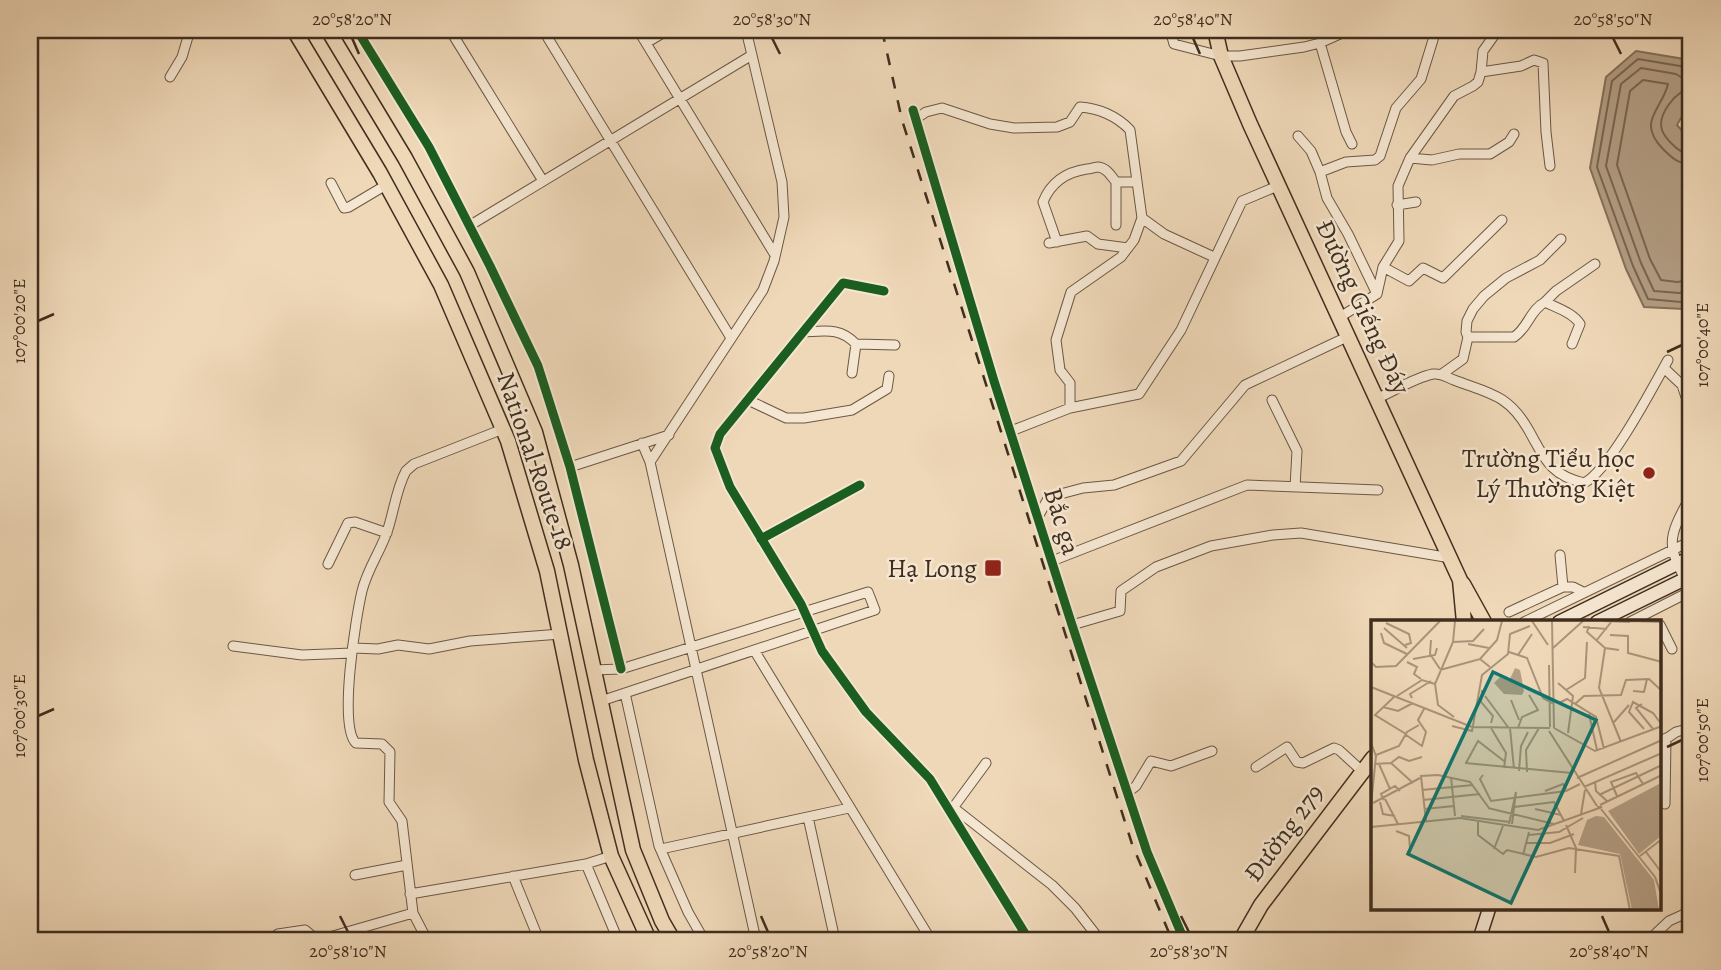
<svg xmlns="http://www.w3.org/2000/svg" width="1721" height="970" font-family="Alegreya,serif">
<style>
.water{fill:#b39e84;stroke:#85715b;stroke-width:2}
.lines{fill:none;stroke-linecap:round;stroke-linejoin:round}
.shore{stroke:#796651;stroke-width:2}
.minor-casing{stroke:#6b5844;stroke-width:11}
.secondary-casing{stroke:#3f2e1e;stroke-width:15}
.primary-casing{stroke:#3f2e1e;stroke-width:17}
.minor{stroke:#f5e6d1;stroke-width:9}
.secondary{stroke:#f5e6d1;stroke-width:12}
.primary{stroke:#efd8b8;stroke-width:14}
.rail{stroke:#3f2e1e;stroke-width:2.5;stroke-dasharray:12 12;stroke-linecap:butt}
.cycleway-casing{stroke:#f5e6d1;stroke-width:13}
.cycleway{stroke:#1b5e20;stroke-width:9}
.ticks{fill:none;stroke:#3f2e1e;stroke-width:2.5}
.poi-dot{fill:#8f2418;stroke:#f5e6d1;stroke-width:2.5}
.labels{text-anchor:middle;dominant-baseline:central;stroke-width:5;stroke-linejoin:round;paint-order:stroke}
.street-label{font-size:26px;fill:#3f2e1e;stroke:#f5e6d1}
.poi-label{font-size:26px;fill:#3f2e1e;stroke:#f5e6d1;text-anchor:end}
.inset-road{fill:none;stroke:#a9947a;stroke-width:2}
.view{fill:#0f766e;fill-opacity:0.15;stroke:#0f766e;stroke-width:3.5}
.inset-edge{fill:none;stroke:#3f2e1e;stroke-width:3.5}
.neatline{fill:none;stroke:#3f2e1e;stroke-width:2.5}
.ticks-label{font-size:18px;text-anchor:middle;fill:#3f2e1e}
</style>
<rect width="100%" height="100%" fill="#efd8b8"/>
<filter id="stains"><feTurbulence type="fractalNoise" baseFrequency=".00286" numOctaves="4"/><feColorMatrix values="0 0 0 0 .2 0 0 0 0 .09 0 0 0 0 .02 0 0 0 .5 -.17"/></filter>
<radialGradient id="worn" r=".72"><stop offset=".6" stop-color="#630" stop-opacity="0"/><stop offset="1" stop-color="#630" stop-opacity=".3"/></radialGradient>
<path class="water" d="M1636 51 1684 59 1691 66V100L1677 125 1691 141V305L1684 309 1644 307 1626 269 1590 168 1606 77Z"/>
<g class="lines">
<path class="shore" d="M1691 71 1680 66 1638 59 1612 81 1597 167 1633 266 1648 299 1681 302 1691 299
M1691 79H1684L1676 74 1641 68 1621 84 1606 166 1641 263 1654 291 1679 293 1691 290
M1691 89C1676 90 1657 115 1662 130 1664 136 1668 140 1672 144 1678 150 1682 153 1691 154
M1691 164C1678 164 1672 158 1663 149 1636 121 1662 110 1668 84L1643 80 1630 91 1617 165 1650 259 1661 280 1677 282 1691 280"/>
<g class="minor-casing">
<path id="minor" d="M357 30 429 147 490 266 538 366 570 467 621 669
M450 30 543 181
M543 30 731 338
M638 30 775 255
M1170 30 1174 44 1221 56H1240L1304 47 1320 43 1349 30
M646 43 668 30
M1320 43 1346 132 1352 144
M1481 72 1521 66 1534 60 1543 63 1546 132 1550 166
M170 77 182 57 190 30
M913 110 994 381 1072 625 1147 852 1184 940
M917 118 926 112 942 108 990 124 1014 128 1057 127 1070 122 1080 107C1098 108 1117 116 1130 130L1142 218 1134 240 1121 257 1071 292 1056 340 1060 370 1070 383V408
M1298 136 1311 151 1320 172 1327 198 1348 234 1377 294
M1410 158 1432 160 1459 154H1490L1509 142 1514 134
M1320 172 1346 162 1375 160 1380 156 1396 108 1421 79 1436 30
M1116 182V225
M331 183 344 208 349 207 386 185
M1397 205 1416 202
M1142 218 1164 234 1214 257
M469 226 752 55
M1057 242 1043 202C1051 182 1066 172 1087 169 1091 169 1095 167 1098 167 1107 168 1111 176 1116 182H1137
M1049 243 1087 236 1098 244 1128 248
M1383 267 1409 281 1423 268 1443 278 1502 220
M884 291 843 283 720 434 715 448 730 487 801 604 822 651 866 712 930 779 1029 940
M1545 302 1556 291 1595 264
M1340 317 1377 294 1383 267 1399 241 1398 186 1410 158 1454 96 1473 86 1478 82 1481 72 1483 51 1498 30
M803 332C825 331 840 327 856 344L895 345
M1468 337H1514C1528 328 1530 310 1545 302 1557 308 1573 313 1580 324L1572 344
M1664 368 1682 385 1691 412
M852 373 856 344
M1442 374 1463 359 1468 337 1466 332 1467 321 1473 309 1484 296 1506 278 1540 260 1561 239
M1378 398C1396 390 1414 378 1433 374 1442 373 1446 377 1454 380 1488 393 1508 394 1528 429 1544 457 1549 475 1584 483 1609 471 1653 387 1668 360
M748 400 786 418H804L852 410 887 389 889 376
M1272 400 1297 451 1295 487
M1011 431 1070 408 1139 394 1181 330 1242 201 1280 185
M642 443 650 462 756 940
M650 462 763 290 774 261 784 217 782 182 746 30
M570 467 669 435
M1039 515 1049 497 1083 488 1114 485 1181 461 1245 385 1349 336
M761 539 860 485
M1560 555 1563 587
M1052 561 1247 485 1378 490
M328 564 348 523 355 522 387 533
M1691 591C1666 543 1666 542 1691 495
M1509 612 1563 587H1573L1583 592
M1524 622 1691 541
M1630 622 1691 591
M1072 625 1120 611 1121 591 1156 567 1211 546 1273 535 1301 533 1451 558
M1660 625 1672 649
M233 646 302 655 352 653
M353 648 378 649 398 645 429 649 470 641 561 634
M754 650 931 940
M593 670 621 669 868 592 875 610 601 701
M625 693 659 846 688 912 704 940
M1660 743 1676 732 1691 728
M1256 767 1287 747 1297 762 1303 763 1334 748 1339 750 1362 771
M1127 793 1136 786 1151 761 1171 766 1212 751
M1665 804 1666 738
M954 808 1052 885 1075 908 1100 940
M950 812 986 763
M808 817 835 940
M661 849 849 808
M586 864 618 940
M355 875 407 865
M513 876 539 940
M410 894 586 864 611 856
M270 940 278 934 305 930 317 940
M319 940 413 913
M427 940 413 913 402 821 389 802 390 752 382 744 356 743C338 728 356 616 362 591 367 570 380 552 387 532 394 512 396 489 406 471L414 464 503 429
M1649 940 1669 921 1691 911"/>
</g>
<g class="secondary-casing">
<path id="secondary" d="M1559 622 1691 557
M1597 622 1691 576
M1479 940 1489 909"/>
</g>
<g class="primary-casing">
<path id="primary" d="M294 30 380 173 441 285 508 441 547 571 586 760 611 856 649 940
M328 30 405 158 467 272 535 432 571 565 633 850 662 921 673 940
M1215 30 1221 56 1250 124 1454 567 1460 580 1464 622
M1463 584 1484 622
M1241 940 1261 905 1373 758"/>
</g>
<use href="#minor" class="minor"/>
<use href="#secondary" class="secondary"/>
<use href="#primary" class="primary"/>
<path class="rail" d="M882 30 902 120 1132 844 1172 940"/>
<g class="cycleway-casing">
<path id="cycleway" d="M357 30 429 147 490 266 538 366 570 467 621 669
M913 110 994 381 1072 625 1147 852 1184 940
M884 291 843 283 720 434 715 448 730 487 801 604 822 651 866 712 930 779 1029 940
M761 539 860 485"/>
</g>
<use href="#cycleway" class="cycleway"/>
</g>
<path class="ticks" d="M352 38 359 54M772 38 780 54M1193 38 1200 54M1613 38 1621 54M38 321 54 314M1667 352 1682 345M38 716 54 709M1667 747 1682 740M340 916 348 932M761 916 768 932M1181 916 1189 932M1602 916 1609 932"/>
<g class="poi-dot">
<circle cx="1649" cy="473" r="7"/>
<rect x="984" y="559" width="18" height="18" rx="3.5"/>
</g>
<g class="labels">
<g class="street-label">
<text transform="translate(1363 307) rotate(65)">Đường Giếng Đáy</text>
<text transform="translate(535 461) rotate(71)">National Route 18</text>
<text transform="translate(1062 521) rotate(73)">Bắc ga</text>
<text transform="translate(1284 833) rotate(-53)">Đường 279</text>
</g>
<g class="poi-label">
<text x="1635" y="458">Trường Tiểu học<tspan x="1635" dy="30">Lý Thường Kiệt</tspan></text>
<text x="977" y="568">Hạ Long</text>
</g>
</g>
<g transform="translate(1371 620)">
<rect width="290" height="290" fill="#efd8b8"/>
<path d="M144 48 149 50 153 71 151 75 133 74 123 63 129 57 138 61ZM288 164 290 216 268 234 237 191ZM225 196 233 197 283 260 288 290H261L249 234 207 225 216 200Z" fill="#b39e84"/>
<path class="inset-road" d="M161 1 177 25M181 1 183 108M232 1 259 2M259 1 291 2M15 3 38 14 40 23 34 25M218 6 216 12 234 28 248 30M212 7 236 9M13 8 36 28M10 13 13 23 36 34M239 15 257 16V33L291 42M60 20 59 34 69 49M225 21 241 1M82 22 102 21 113 9M97 24 118 28M182 28 212 1M234 28 228 68 250 122M138 32 156 38 172 78 183 84M147 35 161 14M42 39 64 35 66 28M109 39 126 20 131 1M0 42 5 47 25 46 69 1M36 42 46 47 43 54 50 59M178 45 179 107M69 50 109 39 119 47M187 63 202 76 197 113M0 67 101 107 179 108M111 70 110 82 122 96 120 103M195 70 214 58 216 22M262 71 273 72 276 59M24 76 4 95 35 114M26 76 51 60 64 64M114 76 137 107M41 78 39 74 60 61M140 80 148 100M188 83 196 79 225 97 233 129M204 84 213 76 250 75 255 60 278 59 291 71M271 84 265 88 282 109M12 87 27 91 42 83M218 94 226 130M83 97 67 85 64 64 82 22 84 1M243 102 258 85M81 106 101 111 111 55 137 34 139 14 159 6M120 108 135 133 133 148M139 108 143 149M147 108 151 97 167 90 158 75M183 108 224 131 291 106M273 109 258 92 262 82 282 93 291 105M178 111 226 186M35 115 51 126 55 112 47 100 53 89M0 123 5 136 0 185M5 135 28 126 36 112 48 105M20 143 28 137 38 141 51 137M94 143 201 153M95 143 107 121 133 141M3 144 20 143 42 163M8 144 19 169M148 151 150 126 157 112M156 152 155 130 168 108M112 155 109 159 120 181 195 171 209 164M80 157 84 196M206 158 291 120M224 162 225 171 236 181M213 167 291 133M51 170 102 165M174 171 192 164 195 169M228 175 291 145M246 176 240 162 265 153 272 164M14 179 27 204M13 180 10 174 24 166 29 171M52 180 109 174M9 182 12 194 24 196M2 183 49 158M229 185 291 155M143 187 183 182 193 201M117 188 183 204M53 189 83 186M164 189 190 195M230 189 284 257 291 277M210 194 214 170M90 196 139 202M55 201 50 156 67 155 99 162 118 188M107 202V215L132 234 136 230 165 237 198 228 248 236 259 290M138 204 145 172 141 204M195 205 205 228 204 253M0 207 89 198 167 210 231 187H226M25 211 38 216 39 229M158 215 188 212 212 198M155 223H179L203 214M123 229 132 206M275 232 291 253M152 235 158 212M269 236 291 219"/>
<path class="view" d="M122 52 225 100 140 283 37 234Z"/>
<rect width="290" height="290" class="inset-edge"/>
</g>
<rect width="1721" height="970" fill="none" stroke="#efd8b8" stroke-width="77"/>
<rect x="38" y="38" width="1644" height="894" class="neatline"/>
<g class="ticks-label">
<text x="352" y="25">20°58'20"N</text>
<text x="772" y="25">20°58'30"N</text>
<text x="1193" y="25">20°58'40"N</text>
<text x="1613" y="25">20°58'50"N</text>
<text transform="translate(19 321) rotate(-90)" y="6">107°00'20"E</text>
<text transform="translate(1702 345) rotate(-90)" y="6">107°00'40"E</text>
<text transform="translate(19 716) rotate(-90)" y="6">107°00'30"E</text>
<text transform="translate(1702 740) rotate(-90)" y="6">107°00'50"E</text>
<text x="348" y="957">20°58'10"N</text>
<text x="768" y="957">20°58'20"N</text>
<text x="1189" y="957">20°58'30"N</text>
<text x="1609" y="957">20°58'40"N</text>
</g>
<rect width="100%" height="100%" filter="url(#stains)"/>
<rect width="100%" height="100%" fill="url(#worn)"/>
</svg>
